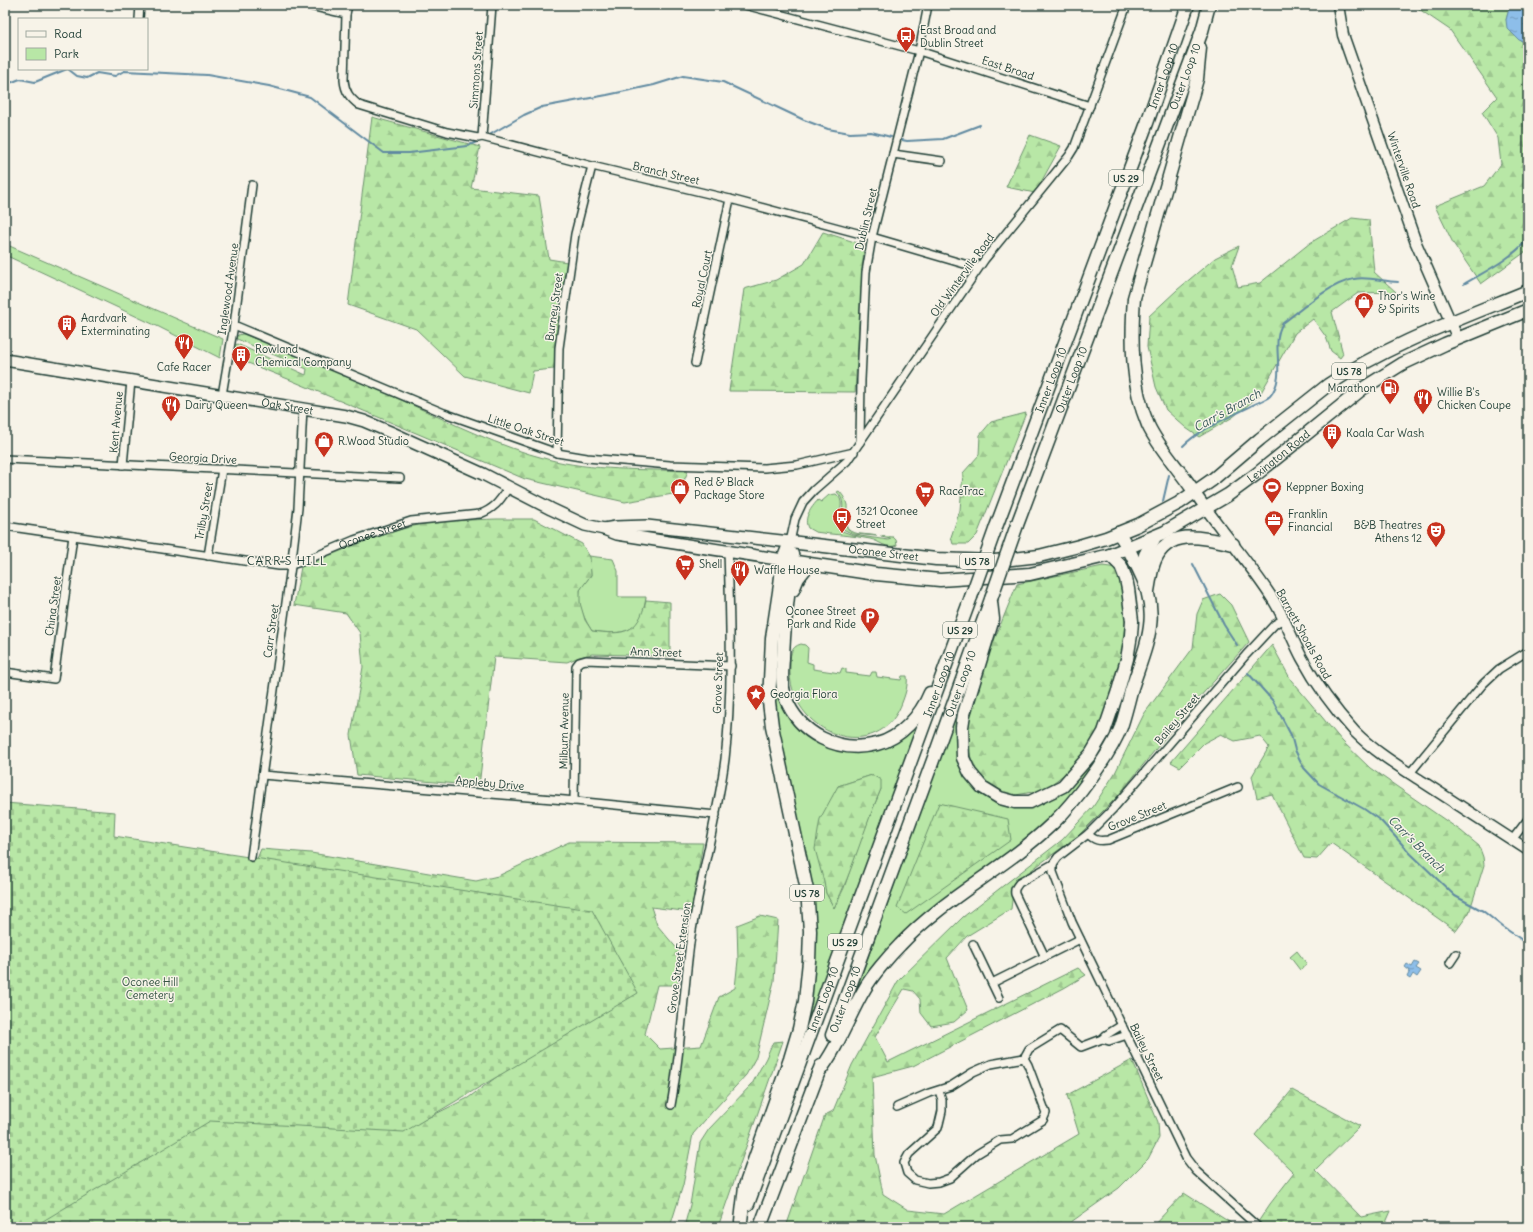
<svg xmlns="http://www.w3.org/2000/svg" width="1533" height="1232" font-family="Delius,sans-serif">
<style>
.green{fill:#b8e7a6;stroke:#6c926d;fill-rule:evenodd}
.forest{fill:url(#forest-firs);stroke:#6c926d}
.cemetery{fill:url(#cemetery-stones);stroke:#6c926d}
.water{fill:url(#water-ripples);stroke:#618aa1}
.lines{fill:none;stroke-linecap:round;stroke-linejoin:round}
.stream{stroke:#618aa1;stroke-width:2}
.street-casing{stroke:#1f3d34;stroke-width:10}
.secondary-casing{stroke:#1f3d34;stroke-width:13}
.primary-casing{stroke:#1f3d34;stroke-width:14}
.highway-casing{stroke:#1f3d34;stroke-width:15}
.street{stroke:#f7f3e8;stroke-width:7}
.secondary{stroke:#f7f3e8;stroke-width:10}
.primary{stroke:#f7f3e8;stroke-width:11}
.highway{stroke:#f7f3e8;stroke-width:12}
.highway-bridge-casing{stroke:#1f3d34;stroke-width:15;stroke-linecap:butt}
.highway-bridge{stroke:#f7f3e8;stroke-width:12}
.labels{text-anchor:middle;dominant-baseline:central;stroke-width:3;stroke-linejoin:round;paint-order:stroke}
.shield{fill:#f7f3e8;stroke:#60746a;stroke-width:1}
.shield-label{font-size:10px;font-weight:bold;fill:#1f3d34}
.poi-label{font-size:11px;fill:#1f3d34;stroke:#f7f3e8;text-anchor:start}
.street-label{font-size:11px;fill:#1f3d34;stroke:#f7f3e8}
.park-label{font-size:11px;fill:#365645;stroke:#f7f3e8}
.water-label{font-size:12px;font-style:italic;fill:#355758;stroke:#f7f3e8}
.neighbourhood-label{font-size:12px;letter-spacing:1px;fill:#1f3d34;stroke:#f7f3e8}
</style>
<defs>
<pattern id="forest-firs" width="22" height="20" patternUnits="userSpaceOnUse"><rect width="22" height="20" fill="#b8e7a6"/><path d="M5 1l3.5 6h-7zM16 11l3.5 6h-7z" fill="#9ec790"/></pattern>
<pattern id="cemetery-stones" width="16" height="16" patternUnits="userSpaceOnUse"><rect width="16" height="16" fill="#b8e7a6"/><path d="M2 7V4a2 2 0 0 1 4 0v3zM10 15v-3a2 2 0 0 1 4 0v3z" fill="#9ec790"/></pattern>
<pattern id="water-ripples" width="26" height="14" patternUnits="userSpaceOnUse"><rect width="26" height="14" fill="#8dbee9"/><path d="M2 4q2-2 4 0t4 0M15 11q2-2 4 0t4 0" fill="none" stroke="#739cbe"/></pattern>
</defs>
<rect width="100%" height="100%" fill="#f7f3e8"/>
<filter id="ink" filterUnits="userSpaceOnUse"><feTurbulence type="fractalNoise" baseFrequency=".025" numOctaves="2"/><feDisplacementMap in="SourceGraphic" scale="8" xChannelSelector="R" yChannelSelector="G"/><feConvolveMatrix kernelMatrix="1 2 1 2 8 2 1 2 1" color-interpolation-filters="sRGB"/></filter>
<g filter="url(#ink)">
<path class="green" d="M5 244 223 339 220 358 159 327 5 255Z
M839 491C843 495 846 500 847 505 848 514 841 527 852 532 859 535 870 534 877 536L853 534 843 529C836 515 850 506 837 492Z
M836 494C849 504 832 517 842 531L853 535 888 540 891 539 881 537 880 536 893 537 896 540 897 545C886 550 880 541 870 539 852 535 833 535 815 532L808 528C803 518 811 508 818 500L821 502 829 495Z
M589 556 613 559 618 571V597H646C642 634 623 635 592 631 585 620 577 605 580 591 581 586 588 580 591 575Z
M801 644 805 645 808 648 807 662 813 664V669L840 673 842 668 846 669V673L870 676 872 672H876L877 677 901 680 902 676H907C908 684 906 692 903 700 880 769 786 734 790 666 790 656 790 647 801 644Z
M773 680H778L796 724 867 750 914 725 917 726 797 1061 815 946 775 725ZM872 775 881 789 861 838 844 888 834 908 826 893 824 882 838 786Z
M961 700 964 701 967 777 1031 806 1088 764 1093 767 1087 777 1041 829 948 895 910 928 857 993 856 991Z
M1297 951 1307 964 1300 970 1290 957Z"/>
<path class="forest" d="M1416 5H1510L1506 20 1526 43H1528V250L1481 284 1453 243 1435 206 1484 186 1501 164 1498 138 1482 112 1497 97 1450 30 1416 7Z
M372 117 480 147 471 188 539 196 549 259 567 262 554 369 533 371 529 393 465 376 416 329 348 305Z
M1030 135 1061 146 1035 193 1006 187Z
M1352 218 1369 220 1374 272 1396 292 1358 293 1332 312 1343 354 1340 358 1331 351 1326 337 1313 319 1295 333 1259 396 1233 417 1199 437 1186 428 1166 410 1156 387 1147 347 1149 316 1177 290 1215 258 1239 246 1232 266 1238 287 1260 283 1310 243Z
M823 232 864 245 855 392 729 391 744 289 776 280 804 264Z
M243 334C300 355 355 379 410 404 454 424 500 447 547 459 592 471 643 469 688 471L679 493 625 502 525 479 288 379 233 357 234 346 237 344 306 375 307 369 237 339 235 338 238 335Z
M1026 413 977 535 968 544H953L951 537 960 510 963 473 979 455 980 435 991 422Z
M497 519H534L582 544 590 557 591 575 580 590V603L585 620 592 631C623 635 638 635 646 600L670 602V656L592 654 579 657 567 662 494 657 479 786 357 775 351 735 363 667 360 633 346 613 294 605 301 567C339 552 378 534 418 525 442 520 473 520 497 519Z
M1103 566 1117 568 1124 601 1125 625 1119 671 1097 736 1071 769 1044 790 1010 796 986 784 973 767 967 741 969 716 991 648 1017 584Z
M1220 594 1231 605 1249 642 1181 718 1117 797 1079 835 1014 883 1011 909 967 936 947 958 968 1010 954 1022 931 1026 921 1013 920 999 913 991 904 989 875 1037 888 1062 1078 968 1086 975 1064 988 913 1066 872 1077 875 1155 883 1194 908 1210 944 1214 1079 1134 1067 1095 1132 1060 1158 1122 1159 1138 1148 1159 1119 1188 1064 1227H786L825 1115 833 1111 852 1065 898 981 963 917 1062 840 1093 807 1115 773 1144 714 1193 648 1197 614 1203 600Z
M1272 645 1291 680 1342 741 1370 768 1461 831 1479 846 1483 857 1484 865 1469 913 1456 931 1331 843 1317 859 1304 858 1272 794 1257 798 1252 776 1269 747 1260 736 1235 741 1221 734 1204 743 1180 767 1171 762Z
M872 775 881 780V789C864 828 853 870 834 908L826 893 824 882 815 849 820 819 838 786Z
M939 803 1008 819 1011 840 906 914 897 907Z
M569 842 703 843 691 912 651 907 657 925 679 951 678 985H657L645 1034 660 1049 701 1046 719 997 735 988 738 960 737 925 760 916 778 920 774 981 756 1057 746 1075 712 1112 693 1134 683 1185 670 1227H5V1083L409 1127 468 1098 536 1048 256 861 261 849 311 853 476 881 498 876Z
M783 1041 718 1227H684L690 1205 700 1143 709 1129 752 1084 766 1058 773 1042Z
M1292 1090 1360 1126 1315 1170 1361 1217 1391 1211 1384 1227H1263L1258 1222 1270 1204 1294 1173 1255 1135Z
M1184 1193 1237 1227H1152Z"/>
<path class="cemetery" d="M5 803 115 812 114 836 562 906 592 910 638 993 404 1132 210 1121 33 1227H5Z"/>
<path class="water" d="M1510 5H1528V43L1519 40 1507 28 1506 20Z
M1415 962 1419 964 1416 968 1421 971 1417 977 1413 974 1410 979 1407 977 1410 971 1405 967 1407 964 1412 967Z"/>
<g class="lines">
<path class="stream" d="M68 69 77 76 87 78 97 73 115 76 124 71 207 75 269 86 310 97 384 153H409L467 146 479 141
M5 85 20 79 35 82 67 69
M491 134 524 115 542 107 607 95 654 85 683 76 723 82 804 120 828 129 850 133 871 132 891 137
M902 140 907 141 943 139 980 125
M1464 284C1486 271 1511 259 1528 239
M1183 446C1199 429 1230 417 1251 406 1256 403 1266 400 1270 396 1288 375 1269 344 1283 323 1303 308 1329 284 1354 279 1368 276 1384 282 1398 282
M1163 501 1169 475
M1193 564 1224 625 1237 645
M1248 673 1273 701 1291 735 1295 750 1304 768 1319 784 1364 809 1381 821 1411 854 1455 896 1483 911 1503 927 1528 944"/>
<g class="street-casing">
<g id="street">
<path d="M306 5 346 14"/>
<path d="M348 5 346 14 344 80C345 92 350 98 359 105L447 132 478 138 482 137 592 166 730 199 872 237 978 268"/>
<path d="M745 5 919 51 1090 106"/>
<path d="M139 19 140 5"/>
<path d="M482 137 492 5"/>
<path d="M893 154 942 161"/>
<path d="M234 325 444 413 557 453 587 458 670 465 764 468 797 465 854 452"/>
<path d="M695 363 730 199"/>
<path d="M222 395 234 325 252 185"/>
<path d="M860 442 861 380 866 272 872 237 919 51 928 5"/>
<path d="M557 453 559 348 575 234 592 166"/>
<path d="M5 459 400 478"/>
<path d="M123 465 131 381"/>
<path id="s1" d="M5 526 279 566H288L304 561 354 540 411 521 480 514C496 508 500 500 509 487"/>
<path d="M790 542 795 519 803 502 814 490 847 461 985 259 1069 156 1074 148 1127 5"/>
<path d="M208 556 222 469"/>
<path d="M5 672 54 679 73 536"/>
<path d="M1410 773 1483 684 1499 669 1528 651"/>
<path d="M262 775 565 800 716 815"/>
<path d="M574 801 576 666 579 662 586 660 731 666"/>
<path d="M1088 834C1095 841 1099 841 1108 840L1238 787"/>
<path d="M1512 840 1528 819"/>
<path d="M251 857 292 559 298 508 303 408"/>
<path d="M1053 864V872L1072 922 1186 1158 1196 1171 1258 1227"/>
<path d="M973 944 999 998"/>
<path d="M1045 957 1015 894C1014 889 1016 887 1019 883L1053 864 1058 857 1088 834 1113 809 1246 655 1275 624 1284 619"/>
<path d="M1450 963 1456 954"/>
<path d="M992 983 1080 939"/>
<path d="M1102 1039 1109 1041 1127 1035"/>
<path d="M939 1091 942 1100V1111L938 1128 909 1154 904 1163 907 1173 915 1180 928 1183 939 1182 950 1178 977 1154 1000 1140 1012 1139 1043 1120 1046 1113 1028 1065 1024 1058 1029 1049 1060 1030 1081 1047 1102 1039 1106 1035 1122 1025"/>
<path d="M671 1105C681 1052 683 997 690 943 699 881 717 821 725 759 733 690 730 620 728 550"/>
<path d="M897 1107 929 1093 951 1086 973 1072 991 1064 1024 1058"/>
</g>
</g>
<g class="secondary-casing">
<path id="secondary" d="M1338 5 1343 35 1416 243 1458 339
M1195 493C1220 530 1250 563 1274 601 1285 619 1292 639 1302 658 1316 684 1335 710 1355 732 1375 752 1400 767 1423 782 1458 805 1493 827 1528 850"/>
</g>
<g class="primary-casing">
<g id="primary">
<path id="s2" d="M5 360 346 416 364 421 390 432 483 474 551 509 585 525 604 529 617 534 783 560"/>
<path d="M604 529 616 527 647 526 790 542"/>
</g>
</g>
<g class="highway-casing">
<g id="highway">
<path d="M1195 493C1181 471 1159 449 1148 425 1131 385 1131 340 1134 298L1197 79 1200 48"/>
<path id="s3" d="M1017 525 1202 31 1209 5"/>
<path id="s4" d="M996 527 1147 123 1188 5"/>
<path id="s5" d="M790 542 936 559 995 561 1039 556 1079 546 1106 538 1138 525 1179 503 1212 480 1260 439 1328 385C1389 344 1460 319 1528 291"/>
<path d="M792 554 793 561C788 593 784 625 783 658 782 671 781 684 785 697 799 734 838 754 877 744 901 738 921 715 930 693"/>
<path id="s6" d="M783 560 876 574 940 580 1030 574 1110 555 1165 532 1228 495 1258 473 1362 389 1402 364 1445 344 1528 310"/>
<path d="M1143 577 1145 555 1155 537"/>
<path d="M793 590 798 578 809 564"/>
<path d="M1148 591C1150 581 1151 569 1155 560 1169 527 1206 538 1233 544"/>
<path d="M991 602 993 619 964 714 962 727 963 758 970 773 982 787 1000 798 1015 802H1030L1063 786 1091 754 1104 732 1118 691 1127 659 1131 635 1132 621 1128 589 1126 579 1121 566 1110 555"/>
<path id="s7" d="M832 1035 936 752 991 599"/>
<path d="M818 1073C838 1048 848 1017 864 990 871 977 889 956 900 945 945 897 1006 868 1053 823 1075 802 1110 755 1121 727 1125 715 1128 703 1131 691 1146 644 1163 616 1138 568 1130 553 1129 546 1118 533"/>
<path id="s8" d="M748 1204 971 597"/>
<path d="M741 1221 745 1186 790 1059 799 1029 805 1001 809 961 810 931 807 890 772 726 769 702 772 638 780 585 783 560 790 542"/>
<path d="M760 1227 821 1066"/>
</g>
</g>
<use href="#street" class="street"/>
<use href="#secondary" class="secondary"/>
<use href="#primary" class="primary"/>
<use href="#highway" class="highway"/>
<g class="highway-bridge-casing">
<path id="highway-bridge" d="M971 597 996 527
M991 599 1017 525"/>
</g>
<use href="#highway-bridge" class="highway-bridge"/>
</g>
</g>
<defs>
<g id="bus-pin" transform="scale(1)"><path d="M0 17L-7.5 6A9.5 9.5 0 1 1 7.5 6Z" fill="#c8321e" stroke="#f7f3e8"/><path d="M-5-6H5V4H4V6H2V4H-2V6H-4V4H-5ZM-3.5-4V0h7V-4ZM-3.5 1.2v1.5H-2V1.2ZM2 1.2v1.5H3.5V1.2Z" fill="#fff"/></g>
<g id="shop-pin" transform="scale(1)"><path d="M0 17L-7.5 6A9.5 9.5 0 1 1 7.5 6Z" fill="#c8321e" stroke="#f7f3e8"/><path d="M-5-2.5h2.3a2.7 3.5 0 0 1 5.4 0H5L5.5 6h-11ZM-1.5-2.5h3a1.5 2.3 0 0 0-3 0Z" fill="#fff"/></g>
<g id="building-pin" transform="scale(1)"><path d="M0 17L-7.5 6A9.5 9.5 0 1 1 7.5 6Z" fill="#c8321e" stroke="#f7f3e8"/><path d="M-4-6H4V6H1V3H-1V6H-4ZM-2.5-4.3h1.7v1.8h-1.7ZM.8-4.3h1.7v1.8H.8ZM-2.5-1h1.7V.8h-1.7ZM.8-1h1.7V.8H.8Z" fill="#fff"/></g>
<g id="restaurant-pin" transform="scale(1)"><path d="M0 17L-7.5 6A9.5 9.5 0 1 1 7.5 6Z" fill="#c8321e" stroke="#f7f3e8"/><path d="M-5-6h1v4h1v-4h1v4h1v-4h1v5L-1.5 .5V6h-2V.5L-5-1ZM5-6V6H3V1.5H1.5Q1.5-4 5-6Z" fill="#fff"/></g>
<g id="fuel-pin" transform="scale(1)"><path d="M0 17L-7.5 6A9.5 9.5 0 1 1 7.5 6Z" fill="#c8321e" stroke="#f7f3e8"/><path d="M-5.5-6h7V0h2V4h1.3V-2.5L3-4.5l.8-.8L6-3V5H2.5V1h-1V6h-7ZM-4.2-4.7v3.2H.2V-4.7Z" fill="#fff"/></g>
<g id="stadium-pin" transform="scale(1)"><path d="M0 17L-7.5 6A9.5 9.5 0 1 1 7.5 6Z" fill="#c8321e" stroke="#f7f3e8"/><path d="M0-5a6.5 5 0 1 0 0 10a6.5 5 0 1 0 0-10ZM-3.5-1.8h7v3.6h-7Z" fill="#fff"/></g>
<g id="supermarket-pin" transform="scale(1)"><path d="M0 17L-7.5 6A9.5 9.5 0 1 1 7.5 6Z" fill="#c8321e" stroke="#f7f3e8"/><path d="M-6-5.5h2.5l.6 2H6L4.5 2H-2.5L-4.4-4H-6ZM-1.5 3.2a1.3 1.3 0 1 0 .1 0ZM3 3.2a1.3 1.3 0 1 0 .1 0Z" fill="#fff"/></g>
<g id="office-pin" transform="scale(1)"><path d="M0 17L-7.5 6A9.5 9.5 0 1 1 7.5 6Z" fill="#c8321e" stroke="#f7f3e8"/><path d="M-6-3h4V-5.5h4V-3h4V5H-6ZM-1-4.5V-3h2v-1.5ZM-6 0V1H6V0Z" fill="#fff"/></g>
<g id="theatre-pin" transform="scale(1)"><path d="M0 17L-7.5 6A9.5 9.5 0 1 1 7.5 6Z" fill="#c8321e" stroke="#f7f3e8"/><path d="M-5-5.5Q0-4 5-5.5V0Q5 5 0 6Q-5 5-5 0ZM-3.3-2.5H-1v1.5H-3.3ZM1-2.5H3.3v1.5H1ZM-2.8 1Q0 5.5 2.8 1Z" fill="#fff"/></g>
<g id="parking-pin" transform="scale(1)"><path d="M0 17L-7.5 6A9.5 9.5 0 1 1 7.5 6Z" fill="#c8321e" stroke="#f7f3e8"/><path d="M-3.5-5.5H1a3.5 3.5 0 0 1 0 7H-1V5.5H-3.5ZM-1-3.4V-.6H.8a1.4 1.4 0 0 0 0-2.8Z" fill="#fff"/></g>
<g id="sight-pin" transform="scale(1)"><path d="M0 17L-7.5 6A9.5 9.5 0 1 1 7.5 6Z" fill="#c8321e" stroke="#f7f3e8"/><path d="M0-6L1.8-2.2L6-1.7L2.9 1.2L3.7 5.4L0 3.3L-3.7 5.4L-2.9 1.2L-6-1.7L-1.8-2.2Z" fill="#fff"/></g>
</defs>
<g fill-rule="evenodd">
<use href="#bus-pin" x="906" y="36"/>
<use href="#shop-pin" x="1364" y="302"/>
<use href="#building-pin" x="67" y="324"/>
<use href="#restaurant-pin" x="184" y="343"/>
<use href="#building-pin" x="241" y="355"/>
<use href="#fuel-pin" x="1390" y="388"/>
<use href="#restaurant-pin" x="1423" y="398"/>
<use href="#restaurant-pin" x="171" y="405"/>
<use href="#building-pin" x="1332" y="433"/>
<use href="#shop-pin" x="324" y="441"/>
<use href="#stadium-pin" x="1272" y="487"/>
<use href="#shop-pin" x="680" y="488"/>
<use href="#supermarket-pin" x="925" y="491"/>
<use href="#bus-pin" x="842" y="517"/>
<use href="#office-pin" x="1274" y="520"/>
<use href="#theatre-pin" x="1436" y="531"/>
<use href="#supermarket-pin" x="685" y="564"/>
<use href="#restaurant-pin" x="740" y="570"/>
<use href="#parking-pin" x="870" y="617"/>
<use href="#sight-pin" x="756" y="694"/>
</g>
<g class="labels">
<g class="shield">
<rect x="1109" y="170" width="34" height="16" rx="3"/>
<rect x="1332" y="363" width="34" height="16" rx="3"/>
<rect x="960" y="553" width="34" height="16" rx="3"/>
<rect x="943" y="622" width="34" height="16" rx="3"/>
<rect x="790" y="885" width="34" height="16" rx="3"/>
<rect x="828" y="934" width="34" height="16" rx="3"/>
</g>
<g class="shield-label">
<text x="1126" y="178">US 29</text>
<text x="1349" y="371">US 78</text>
<text x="977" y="561">US 78</text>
<text x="960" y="630">US 29</text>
<text x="807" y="893">US 78</text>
<text x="845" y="942">US 29</text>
</g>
<g class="poi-label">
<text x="920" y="30">East Broad and<tspan x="920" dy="13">Dublin Street</tspan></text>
<text x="1378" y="296">Thor's Wine<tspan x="1378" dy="13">&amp; Spirits</tspan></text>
<text x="81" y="318">Aardvark<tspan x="81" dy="13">Exterminating</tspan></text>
<text x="255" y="349">Rowland<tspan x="255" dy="13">Chemical Company</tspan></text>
<text x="184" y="367" text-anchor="middle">Cafe Racer</text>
<text x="1376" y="388" text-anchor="end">Marathon</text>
<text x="1437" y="392">Willie B's<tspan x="1437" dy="13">Chicken Coupe</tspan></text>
<text x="185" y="405">Dairy Queen</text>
<text x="1346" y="433">Koala Car Wash</text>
<text x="338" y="441">R.Wood Studio</text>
<text x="694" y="482">Red &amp; Black<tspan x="694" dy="13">Package Store</tspan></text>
<text x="1286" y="487">Keppner Boxing</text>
<text x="939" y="491">RaceTrac</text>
<text x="856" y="511">1321 Oconee<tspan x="856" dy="13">Street</tspan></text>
<text x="1288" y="514">Franklin<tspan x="1288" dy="13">Financial</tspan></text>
<text x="1422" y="525" text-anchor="end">B&amp;B Theatres<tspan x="1422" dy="13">Athens 12</tspan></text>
<text x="699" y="564">Shell</text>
<text x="754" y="570">Waffle House</text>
<text x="856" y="611" text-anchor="end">Oconee Street<tspan x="856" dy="13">Park and Ride</tspan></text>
<text x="770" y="694">Georgia Flora</text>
</g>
<g class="street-label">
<text transform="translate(1008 68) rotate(18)">East Broad</text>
<text transform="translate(476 70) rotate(-86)">Simmons Street</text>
<text stroke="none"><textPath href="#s4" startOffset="481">Inner Loop 10</textPath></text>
<text stroke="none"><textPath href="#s3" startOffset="479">Outer Loop 10</textPath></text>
<text transform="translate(1404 170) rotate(71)">Winterville Road</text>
<text transform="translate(666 173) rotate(13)">Branch Street</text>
<text transform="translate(866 219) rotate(-77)">Dublin Street</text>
<text transform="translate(962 275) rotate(-54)">Old Winterville Road</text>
<text transform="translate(702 279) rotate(-78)">Royal Court</text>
<text transform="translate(228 289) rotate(-82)">Inglewood Avenue</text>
<text transform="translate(554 307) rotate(-82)">Burney Street</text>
<text stroke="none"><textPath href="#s4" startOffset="157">Inner Loop 10</textPath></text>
<text stroke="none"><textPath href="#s3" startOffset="155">Outer Loop 10</textPath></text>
<text stroke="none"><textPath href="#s2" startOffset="286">Oak Street</textPath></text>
<text transform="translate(116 422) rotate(-85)">Kent Avenue</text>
<text transform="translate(526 430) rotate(18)">Little Oak Street</text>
<text stroke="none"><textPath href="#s6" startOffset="527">Lexington Road</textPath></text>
<text transform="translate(203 458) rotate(3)">Georgia Drive</text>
<text transform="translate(204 511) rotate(-80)">Trilby Street</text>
<text stroke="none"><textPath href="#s1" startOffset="376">Oconee Street</textPath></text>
<text stroke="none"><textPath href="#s5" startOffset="94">Oconee Street</textPath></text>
<text transform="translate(53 606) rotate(-82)">China Street</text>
<text transform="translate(271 631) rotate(-82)">Carr Street</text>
<text transform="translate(1304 634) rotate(61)">Barnett Shoals Road</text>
<text transform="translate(656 652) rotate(2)">Ann Street</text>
<text transform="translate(718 683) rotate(-88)">Grove Street</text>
<text stroke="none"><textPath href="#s8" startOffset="554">Inner Loop 10</textPath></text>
<text stroke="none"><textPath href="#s7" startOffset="374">Outer Loop 10</textPath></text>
<text transform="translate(1177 719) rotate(-50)">Bailey Street</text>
<text transform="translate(564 731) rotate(-89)">Milburn Avenue</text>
<text transform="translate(490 783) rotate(5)">Appleby Drive</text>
<text transform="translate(1137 816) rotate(-22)">Grove Street</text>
<text transform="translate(679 958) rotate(-82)">Grove Street Extension</text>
<text stroke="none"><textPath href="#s8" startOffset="218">Inner Loop 10</textPath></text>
<text stroke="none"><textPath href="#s7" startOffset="38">Outer Loop 10</textPath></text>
<text transform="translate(1147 1052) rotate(64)">Bailey Street</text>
</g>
<g class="park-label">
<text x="150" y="982">Oconee Hill<tspan x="150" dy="13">Cemetery</tspan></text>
</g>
<g class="water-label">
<text transform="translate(1227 410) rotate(-29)">Carr's Branch</text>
<text transform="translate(1417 844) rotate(45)">Carr's Branch</text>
</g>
<g class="neighbourhood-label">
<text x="287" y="560">CARR'S HILL</text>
</g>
</g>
<rect width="1533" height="1232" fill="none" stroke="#f7f3e8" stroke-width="20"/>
<rect x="10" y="10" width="1513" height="1212" fill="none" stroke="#1f3d34" stroke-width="1.5" filter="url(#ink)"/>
<rect x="18" y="18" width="130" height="52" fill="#f7f3e8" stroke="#a1aaa0"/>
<rect x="26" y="31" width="20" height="6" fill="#f7f3e8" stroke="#a1aaa0"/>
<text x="54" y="38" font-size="12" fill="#1f3d34">Road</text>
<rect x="26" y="48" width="20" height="12" fill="#b8e7a6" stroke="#a1aaa0"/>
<text x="54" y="58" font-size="12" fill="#1f3d34">Park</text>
</svg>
